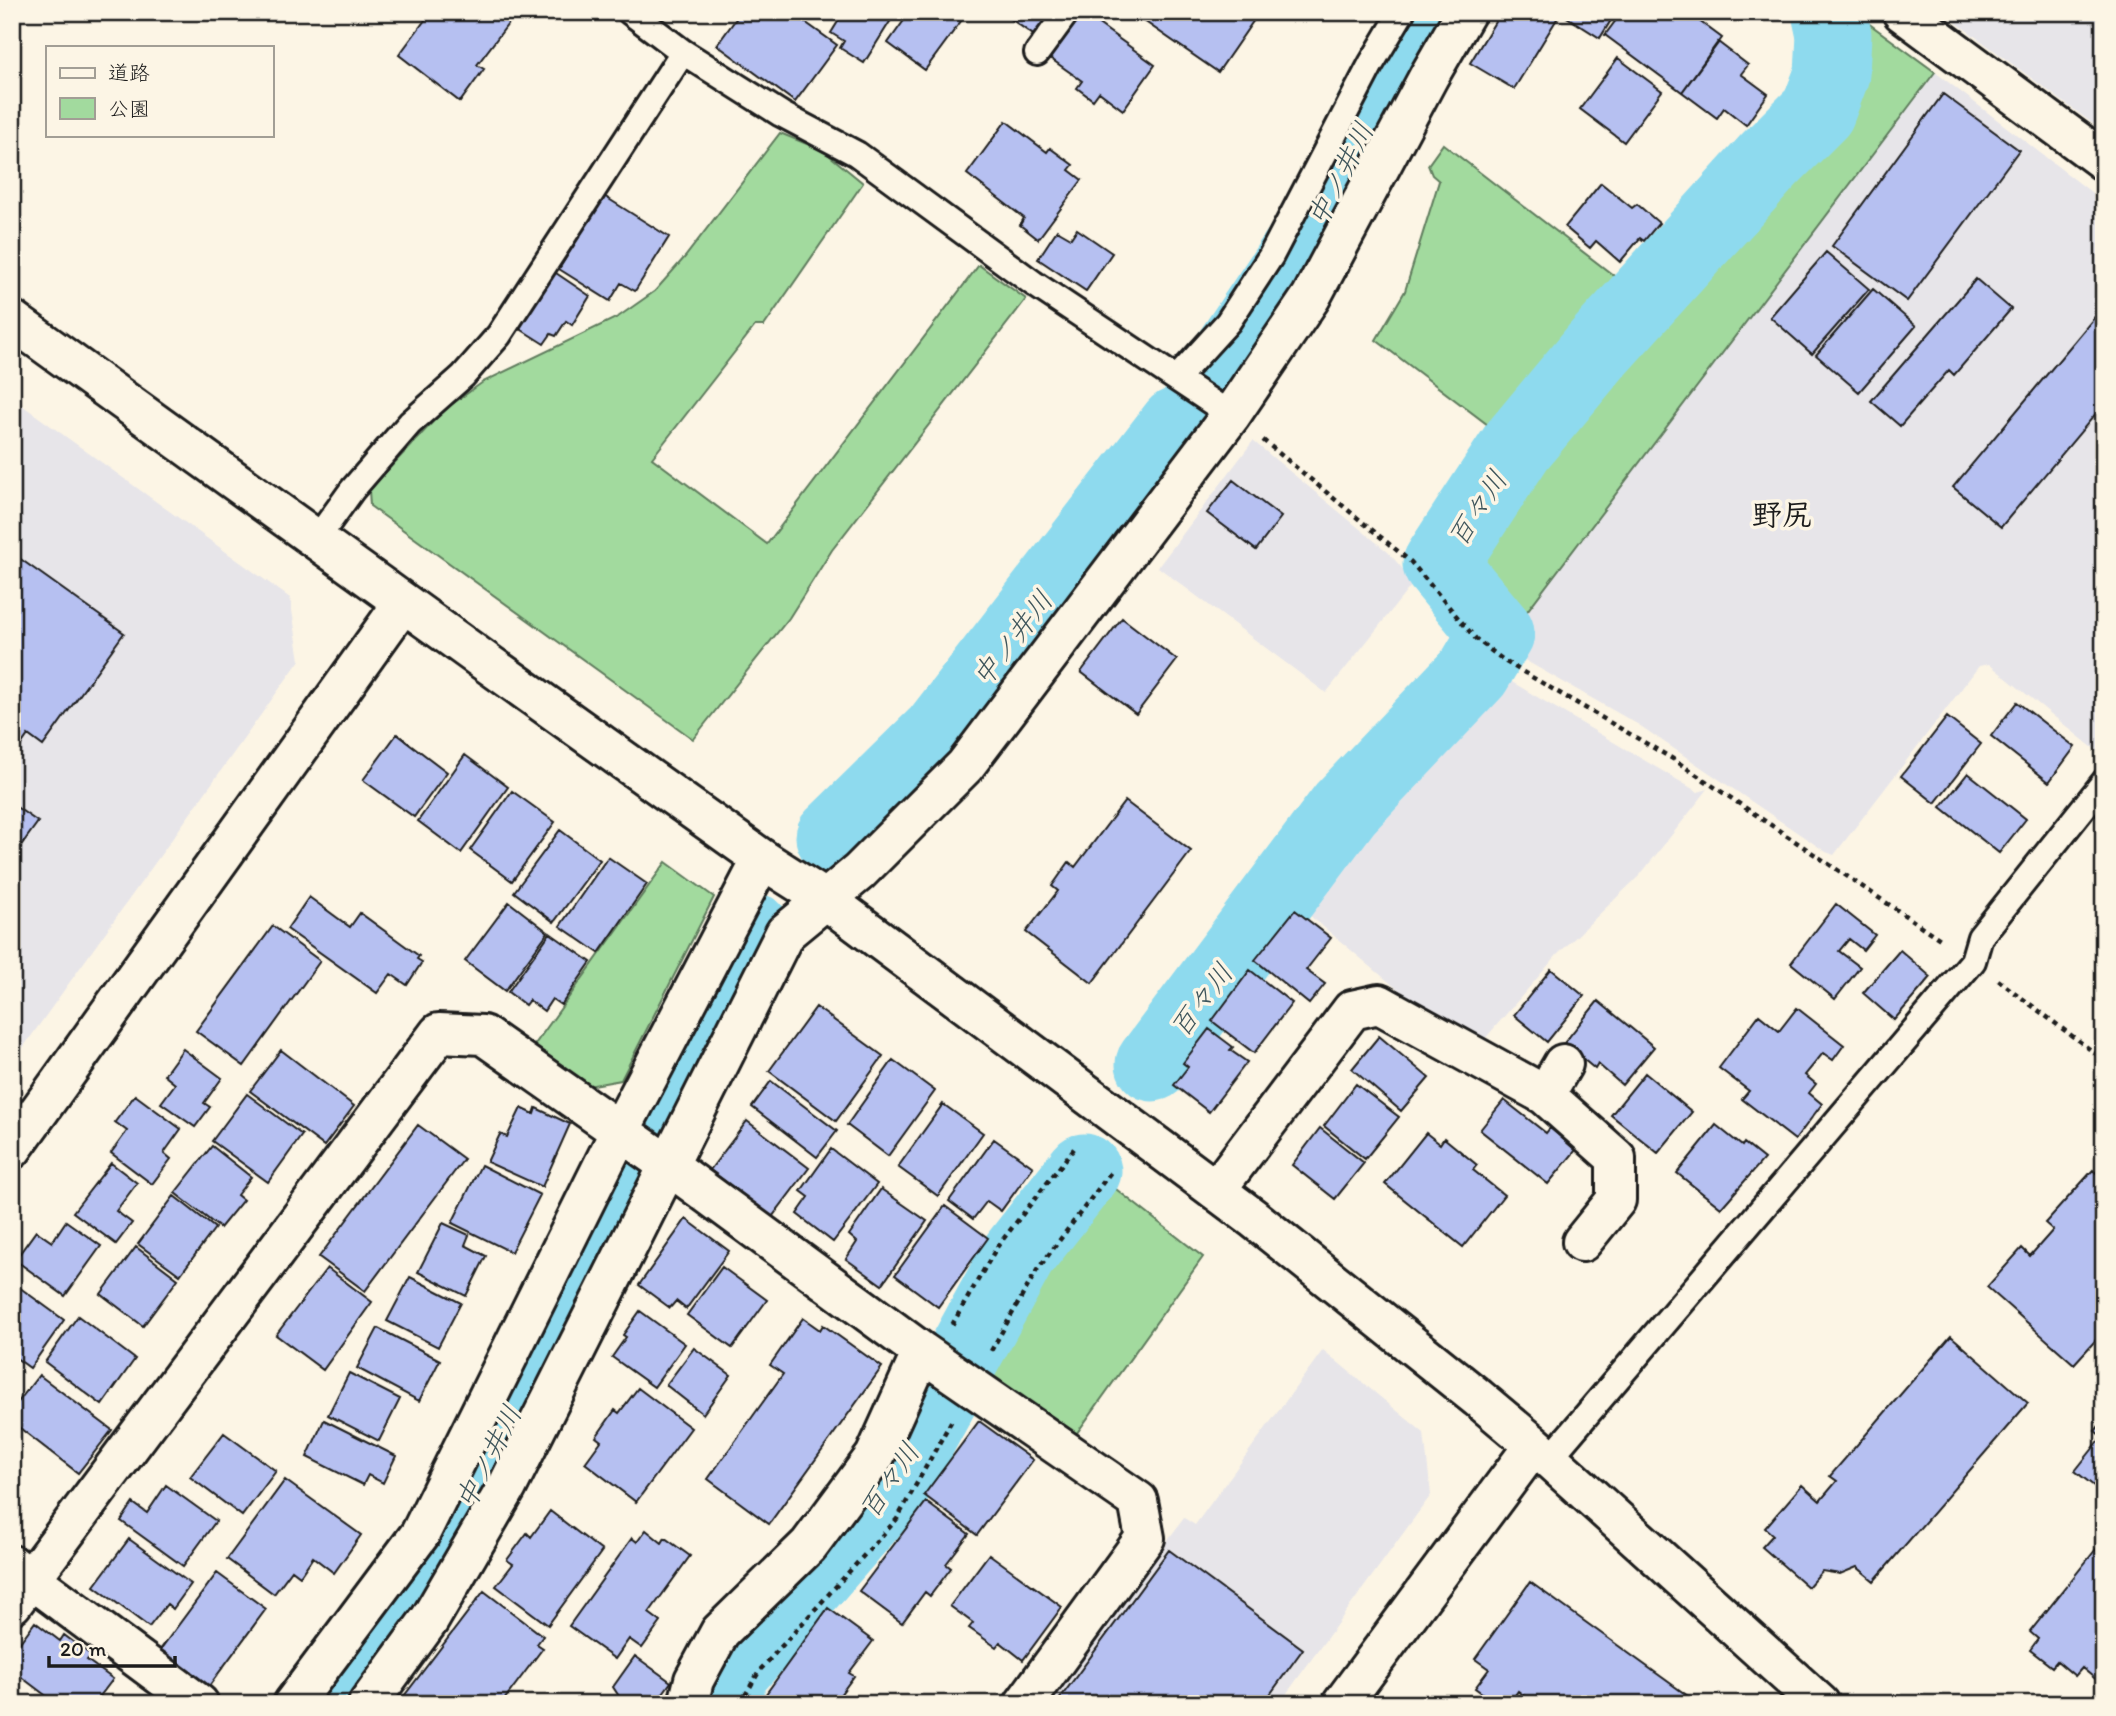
<svg xmlns="http://www.w3.org/2000/svg" width="2116" height="1716" font-family="Itim,'Klee One',sans-serif">
<style>
.built{fill:#e7e5e9}
.green{fill:#a2da9e;stroke:#5f7b5d;stroke-width:2}
.lines{fill:none;stroke-linecap:round;stroke-linejoin:round}
.river{stroke:#8edaee;stroke-width:75}
.building{fill:#b6c0f1;stroke:#1c1c1c;stroke-width:2}
.lane-casing{stroke:#1c1c1c;stroke-width:30}
.street-casing{stroke:#1c1c1c;stroke-width:44}
.secondary-casing{stroke:#1c1c1c;stroke-width:44}
.path{stroke:#1c1c1c;stroke-width:4.5;stroke-dasharray:5 5;stroke-linecap:butt}
.lane{stroke:#fcf5e5;stroke-width:24}
.street{stroke:#fcf5e5;stroke-width:38}
.secondary{stroke:#fcf5e5;stroke-width:38}
.labels{text-anchor:middle;dominant-baseline:central;stroke-width:7;stroke-linejoin:round;paint-order:stroke}
.water-label{font-size:28px;font-style:italic;fill:#3e555b;stroke:#fcf5e5}
.quarter-label{font-size:30px;font-weight:bold;fill:#1c1c1c;stroke:#fcf5e5}
</style>
<rect width="100%" height="100%" fill="#fcf5e5"/>
<filter id="ink" filterUnits="userSpaceOnUse"><feTurbulence type="fractalNoise" baseFrequency=".0143" numOctaves="2"/><feDisplacementMap in="SourceGraphic" scale="14" xChannelSelector="R" yChannelSelector="G"/><feConvolveMatrix kernelMatrix="1 2 1 2 8 2 1 2 1" color-interpolation-filters="sRGB"/></filter>
<g filter="url(#ink)">
<path class="built" d="M1942 12H2104V132Z
M1935 72 2104 202 2103 756 1989 664 1979 666 1834 855 1826 852 1639 725 1521 658 1525 614 1755 299Z
M12 398 290 598 300 660 12 1063Z
M1253 441 1388 552 1414 582 1326 693 1158 567Z
M1493 668 1500 675 1698 792 1708 789 1640 875 1557 955 1483 1041 1424 1008 1395 987 1290 899 1351 823 1417 747Z
M1323 1350 1424 1433 1431 1495 1279 1704H1046L1184 1518 1195 1525Z"/>
<path class="green" d="M1848 12H1853L1935 72 1525 614 1521 658 1506 651 1507 625 1457 564 1537 445 1826 119C1833 103 1843 85 1846 67 1848 49 1839 28 1848 12Z
M780 133 824 151 863 183 764 326H755L652 458 767 544 979 265 1026 299 832 550 789 618 693 739 370 506 369 490 444 410 483 382 618 317 655 291 685 257Z
M1443 144 1622 282 1500 434 1376 340 1405 291 1439 181 1432 175 1428 165Z
M666 862 714 897 621 1080 588 1086 533 1047Z
M1112 1186 1203 1257 1074 1437 988 1376 1046 1272Z"/>
<g class="lines">
<path class="river" d="M1220 368 1312 231 1375 105 1429 12
M833 837 939 733 1177 425
M1153 1064 1345 808 1474 672 1497 633 1440 564 1517 446 1597 350 1769 160 1818 111 1832 74 1834 35 1829 12
M665 1107 755 931
M328 1704 440 1551 621 1194
M720 1704 732 1671 892 1487 1019 1254 1084 1171"/>
</g>
<path class="building" d="M431 12H517L477 65 484 69 460 102 399 55Z
M741 12H791L837 45 795 102 717 45Z
M844 12H896L864 63 840 48 844 41 831 33Z
M910 12H957L964 17 925 70 888 43Z
M1001 12H1058L1039 39Z
M1078 12H1082L1155 65 1123 110 1099 92 1093 100 1077 88 1082 81 1047 56Z
M1131 12H1253L1252 14 1256 17 1218 72Z
M1501 12H1556L1560 14 1514 89 1470 63Z
M1559 12H1616L1600 38Z
M1622 12H1687L1722 38 1682 92 1605 35Z
M1718 42 1748 65 1741 74 1768 94 1746 125 1724 108 1717 118 1682 92Z
M1618 58 1662 91 1624 142 1580 109Z
M1943 94 2019 150 1907 301 1832 246Z
M1006 121 1047 152 1050 148 1073 165 1069 170 1082 180 1038 239 1020 225 1024 218 967 174Z
M1601 183 1632 208 1637 204 1659 223 1644 241 1640 238 1620 262 1596 241 1590 248 1565 227Z
M604 196 669 237 635 291 621 283 610 301 559 269Z
M1077 229 1112 253 1086 291 1038 259 1057 230 1071 238Z
M1826 252 1869 289 1812 354 1770 317Z
M550 269 590 296 572 325 566 321 556 336 551 334 544 344 514 325Z
M1976 279 2011 309 1954 375 1949 370 1900 426 1871 401Z
M1873 289 1916 326 1859 392 1816 355Z
M2104 306V404L2001 527 1953 487Z
M1233 480 1281 517 1256 550 1207 513Z
M12 553 124 633 43 746 28 735 12 758Z
M1122 618 1177 660 1136 714 1081 672Z
M2017 702 2075 747 2049 782 1991 736Z
M1947 717 1981 744 1935 803 1901 776Z
M397 734 447 772 414 817 363 780Z
M465 755 508 787 461 853 418 821Z
M1968 773 2026 819 1999 853 1941 807Z
M512 791 555 822 512 881 470 850Z
M1125 801 1191 851 1092 983 1026 932 1058 891 1052 886 1069 862 1075 867Z
M12 804 38 822 12 858Z
M560 830 600 860 554 922 514 892Z
M608 857 647 884 599 953 560 926Z
M309 897 350 927 360 913 419 956 417 959 422 962 407 985 391 974 377 993 287 929Z
M509 902 548 932 505 991 465 961Z
M1836 904 1875 935 1863 950 1849 939 1839 951 1860 967 1835 999 1791 963Z
M1295 910 1331 938 1306 970 1325 984 1309 1004 1255 960Z
M273 926 320 961 244 1066 196 1031Z
M550 933 591 962 561 1005 552 999 544 1011 529 1000 525 1005 508 992Z
M1900 950 1931 977 1894 1020 1863 993Z
M1551 969 1584 996 1547 1042 1514 1015Z
M1250 970 1292 1003 1254 1053 1212 1021Z
M1598 1001 1654 1047 1622 1085 1598 1064 1595 1069 1564 1043Z
M816 1007 883 1056 836 1121 769 1071Z
M1797 1008 1844 1045 1833 1060 1823 1053 1805 1075 1816 1084 1809 1093 1822 1104 1795 1140 1742 1099 1749 1091 1719 1068 1759 1015 1779 1031Z
M1209 1029 1233 1047 1230 1050 1247 1062 1209 1112 1174 1085 1188 1067 1183 1063Z
M1379 1036 1429 1078 1401 1111 1352 1069Z
M183 1049 222 1078 204 1103 210 1107 195 1127 161 1103 175 1084 164 1075Z
M281 1050 354 1106 324 1146 250 1091Z
M893 1060 935 1091 888 1156 847 1125Z
M1645 1073 1692 1112 1658 1153 1611 1115Z
M771 1081 837 1131 817 1157 752 1107Z
M1356 1084 1399 1117 1365 1159 1324 1126Z
M247 1094 302 1135 268 1182 212 1141Z
M135 1095 181 1129 164 1153 171 1159 152 1184 111 1153 127 1131 115 1122Z
M1504 1100 1546 1133 1550 1128 1576 1150 1548 1184 1480 1130Z
M943 1104 983 1133 938 1196 898 1167Z
M521 1108 534 1114 536 1108 570 1124 542 1187 487 1162 500 1134 507 1137Z
M747 1121 809 1168 772 1217 710 1170Z
M418 1125 464 1159 365 1291 319 1257Z
M1716 1125 1742 1146 1744 1143 1764 1159 1721 1208 1677 1173Z
M1320 1128 1364 1163 1335 1199 1292 1165Z
M1426 1133 1440 1144 1444 1138 1477 1165 1473 1170 1504 1195 1463 1247 1385 1184Z
M994 1139 1033 1167 1001 1211 987 1201 973 1219 949 1201Z
M212 1146 251 1177 237 1195 243 1200 220 1228 175 1193Z
M831 1149 877 1184 833 1242 797 1214 809 1197 801 1191Z
M111 1163 137 1183 116 1211 132 1223 116 1244 73 1212Z
M481 1165 540 1195 511 1252 452 1223Z
M2093 1170 2104 1180V1331L2074 1364 1987 1287 2022 1248 2030 1256 2053 1230 2045 1223Z
M881 1189 927 1221 882 1285 846 1259 857 1242 849 1235Z
M174 1196 215 1228 180 1275 138 1244Z
M945 1206 988 1238 938 1307 895 1275Z
M686 1219 729 1251 686 1309 676 1301 670 1308 639 1285Z
M66 1221 101 1246 65 1296 15 1260 36 1231 52 1242Z
M443 1223 469 1235 465 1245 486 1256 466 1296 418 1272Z
M136 1247 178 1279 143 1326 101 1294Z
M722 1267 767 1300 732 1348 687 1315Z
M327 1268 372 1302 323 1370 276 1335Z
M410 1277 461 1303 438 1347 387 1321Z
M12 1282 64 1320 30 1368 12 1355Z
M640 1311 685 1344 654 1387 612 1357 626 1337 623 1335Z
M78 1316 135 1359 102 1405 45 1362Z
M803 1318 820 1330 823 1325 882 1367 769 1524 708 1479 783 1374 770 1365Z
M378 1328 440 1360 419 1401 357 1368Z
M1951 1336 2028 1403 1874 1581 1857 1567 1840 1574 1822 1571 1808 1587 1762 1547 1773 1535 1765 1528 1802 1485 1820 1501 1837 1481 1830 1476Z
M694 1348 731 1375 703 1414 666 1385Z
M349 1373 400 1399 379 1441 328 1415Z
M39 1375 112 1430 78 1473 12 1422V1410Z
M638 1388 691 1428 636 1502 585 1463 601 1441 596 1437 615 1410 619 1413Z
M324 1420 396 1456 383 1483 368 1475 363 1485 307 1457Z
M2104 1420V1494L2075 1471 2102 1437 2095 1431Z
M979 1421 1033 1460 977 1535 924 1495Z
M224 1433 276 1471 242 1516 190 1477Z
M285 1480 361 1535 334 1573 313 1557 300 1576 292 1570 274 1594 227 1559Z
M166 1485 216 1521 183 1566 121 1521 133 1503 147 1513Z
M926 1502 969 1534 946 1564 951 1568 930 1596 925 1592 902 1623 859 1591Z
M550 1511 602 1551 548 1625 496 1586 513 1564 507 1560 527 1533 531 1537Z
M646 1530 662 1543 665 1538 690 1556 649 1613 661 1622 642 1648 629 1639 615 1659 569 1626 632 1538 637 1542Z
M129 1539 191 1584 173 1609 167 1604 149 1627 94 1586Z
M2104 1539V1686L2082 1668 2075 1676 2057 1661 2052 1667 2030 1650 2038 1639 2030 1632Z
M1169 1550 1303 1649 1263 1704H1056Z
M989 1554 1062 1607 1023 1660 1000 1642 996 1647 969 1628 973 1623 950 1606Z
M217 1573 266 1609 209 1686 160 1650Z
M1530 1582 1699 1704H1529L1531 1701 1518 1691 1509 1704H1497L1475 1688 1489 1669 1475 1659Z
M484 1591 543 1636 537 1644 543 1648 501 1704H398Z
M828 1608 873 1641 849 1673 854 1676 834 1703 830 1700 827 1704H771L763 1698Z
M35 1622 60 1641 64 1635 91 1655 87 1660 113 1679 94 1704H57L12 1670V1653Z
M635 1656 671 1682 655 1704H624L613 1687Z"/>
<g class="lines">
<g class="lane-casing">
<path id="lane" d="M630 12 683 52 781 114 857 154 1033 283 1231 415
M1037 53 1067 12
M1177 378 1228 322 1271 256 1371 64 1402 12
M316 540 352 490 410 423 463 376 499 335 683 52
M1549 1459 1973 961 1980 937 2104 782"/>
</g>
<g class="street-casing">
<path id="street" d="M1902 12 2104 161
M1545 1095 1563 1064
M1216 1190 1352 1010 1379 1004 1545 1095 1616 1158V1200L1582 1242
M12 1565 199 1704
M12 1604 439 1033 483 1035 668 1165 922 1352 1138 1501 1145 1538 1024 1704
M293 1704 420 1534 620 1131 762 859
M368 1704 430 1619 507 1487 785 933 859 872 965 766 1231 415 1311 297 1429 76 1466 12
M688 1704 694 1680 720 1632 809 1545 875 1456 922 1352"/>
</g>
<g class="secondary-casing">
<path id="secondary" d="M12 320 483 660 762 859 825 899 1253 1218 1478 1398 1534 1445 1820 1704
M12 1149 403 603
M1342 1704 1534 1445"/>
</g>
<path class="path" d="M1263 440 1411 562 1476 639 1506 662 1673 759 1943 941
M1998 980 2104 1060
M952 1325 997 1247 1076 1146
M991 1351 1037 1270 1111 1172
M740 1704 760 1670 897 1519 952 1420"/>
<use href="#lane" class="lane"/>
<use href="#street" class="street"/>
<use href="#secondary" class="secondary"/>
</g>
</g>
<g class="labels">
<g class="water-label">
<text transform="translate(1340 174) rotate(-63)">中ノ井川</text>
<text transform="translate(1477 508) rotate(-57)">百々川</text>
<text transform="translate(1012 638) rotate(-52)">中ノ井川</text>
<text transform="translate(1201 1000) rotate(-53)">百々川</text>
<text transform="translate(488 1457) rotate(-63)">中ノ井川</text>
<text transform="translate(889 1480) rotate(-56)">百々川</text>
</g>
<g class="quarter-label">
<text x="1782" y="514">野尻</text>
</g>
</g>
<rect width="2116" height="1716" fill="none" stroke="#fcf5e5" stroke-width="42"/>
<rect x="21" y="21" width="2074" height="1674" fill="none" stroke="#1c1c1c" stroke-width="2.5" filter="url(#ink)"/>
<rect x="46" y="46" width="228" height="91" fill="#fcf5e5" stroke="#a29e95" stroke-width="2"/>
<rect x="60" y="68" width="35" height="10" fill="#fcf5e5" stroke="#a29e95" stroke-width="2"/>
<text x="108" y="80" font-size="21" fill="#1c1c1c">道路</text>
<rect x="60" y="98" width="35" height="21" fill="#a2da9e" stroke="#a29e95" stroke-width="2"/>
<text x="108" y="116" font-size="21" fill="#1c1c1c">公園</text>
<path d="M49 1656v10h126v-10" fill="none" stroke="#1c1c1c" stroke-width="3.5"/>
<text x="60" y="1656" font-size="21" fill="#1c1c1c" stroke="#fcf5e5" stroke-width="5" paint-order="stroke">20 m</text>
</svg>
